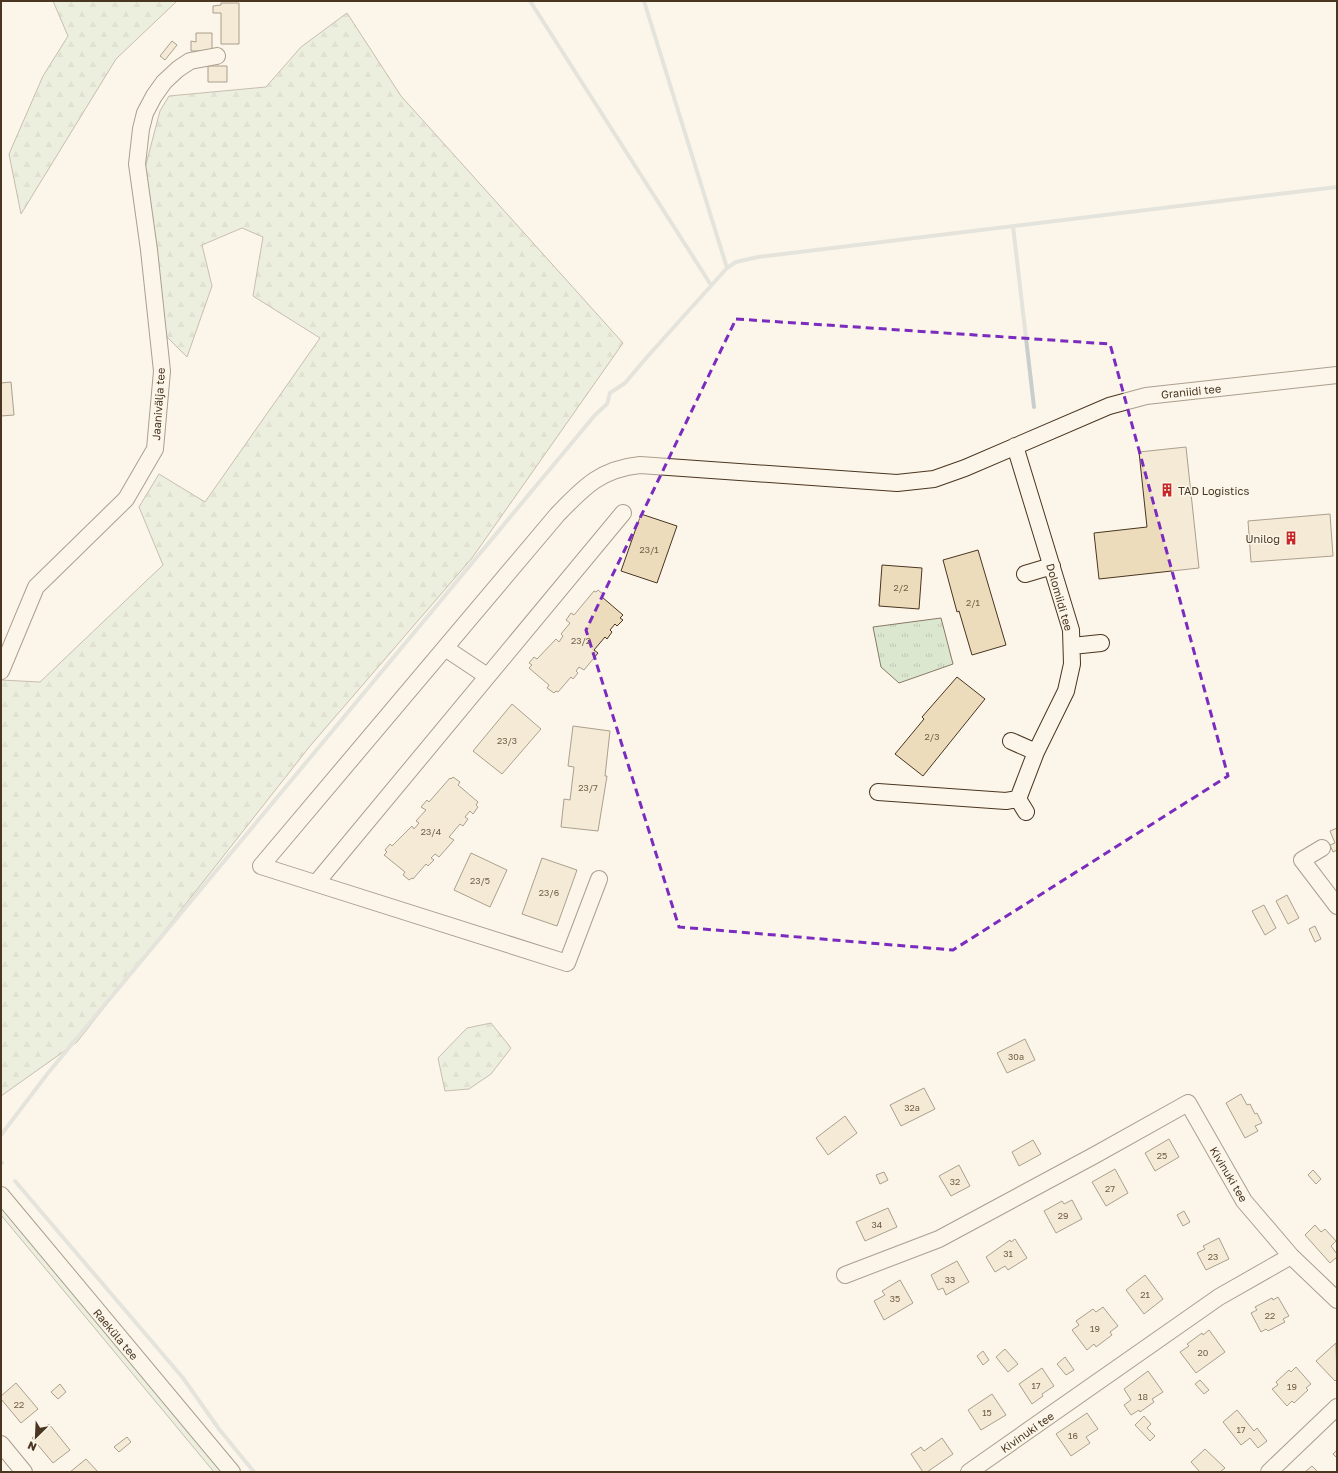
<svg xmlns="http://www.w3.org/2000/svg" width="1338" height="1473" font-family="'Golos Text',sans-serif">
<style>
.grass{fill:#dce7d0;stroke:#887966}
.forest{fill:url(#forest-firs);stroke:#887966}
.park{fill:url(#park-tufts);stroke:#887966}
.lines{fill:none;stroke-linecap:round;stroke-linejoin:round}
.stream{stroke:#c9cecd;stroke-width:4}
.building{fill:#ecdcbc;stroke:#4a3520}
.minor-casing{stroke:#4a3520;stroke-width:18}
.minor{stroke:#fbf6e9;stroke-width:16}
.marked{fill:none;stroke:#7b2cbf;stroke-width:3;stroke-dasharray:8 5;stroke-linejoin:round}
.labels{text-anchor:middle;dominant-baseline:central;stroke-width:3;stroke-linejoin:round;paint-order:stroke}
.number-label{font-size:9px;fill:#725f47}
.street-label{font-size:11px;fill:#4a3520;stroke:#fbf6e9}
.poi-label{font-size:11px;fill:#4a3520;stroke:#fbf6e9;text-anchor:start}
</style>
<defs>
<pattern id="forest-firs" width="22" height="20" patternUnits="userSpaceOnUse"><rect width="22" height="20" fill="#dce7d0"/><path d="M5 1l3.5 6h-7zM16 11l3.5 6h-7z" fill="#bec7b2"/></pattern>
<pattern id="park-tufts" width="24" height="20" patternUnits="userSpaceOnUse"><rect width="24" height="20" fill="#dce7d0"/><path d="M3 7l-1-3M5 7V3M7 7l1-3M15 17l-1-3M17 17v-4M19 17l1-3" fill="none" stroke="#bec7b2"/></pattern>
</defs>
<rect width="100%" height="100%" fill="#fbf6e9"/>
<path class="grass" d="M1 1207 223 1472H214L1 1215Z"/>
<path class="forest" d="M53 1H177L116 59 21 214 9 154 43 76 68 36Z
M347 13 401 96 623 343 472 558 310 746 77 1042 1 1096V680L40 682 163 565 139 507 159 474 205 502 320 338 253 296 263 237 242 228 202 245 212 286 187 357 165 335 145 168 160 111 169 96 266 87 301 47Z
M491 1023 511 1048 491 1074 469 1089 445 1091 438 1058 467 1028Z"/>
<path class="park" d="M941 618 953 664 899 683 881 667 873 627Z"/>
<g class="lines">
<path class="stream" d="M530 1 711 285
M1013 226 1034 407
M727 268 736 262 758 257 1337 187
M1 1135 48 1073 595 415 607 404 610 393 625 383 647 357 727 268 644 1
M1 1162 2 1163
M15 1181 183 1378 219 1429 254 1472"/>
</g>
<path class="building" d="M221 3H239V44H221V13H213V6L221 5Z
M196 33H212V51H191V41L196 42Z
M172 41 177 45 165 60 160 56Z
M208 66H227V82H208Z
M11 382 14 415 1 416V383Z
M1186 447 1199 568 1099 579 1094 533 1147 527 1139 452Z
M641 514 677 526 657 583 621 571Z
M1330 514 1333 556 1251 562 1248 521Z
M978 550 1006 645 972 655 959 611 957 612 943 560Z
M882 565 922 568 919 609 879 606Z
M598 590 604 595 602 597 623 615 620 618 623 620 617 626 615 624 610 630 612 632 607 639 605 637 594 650 598 653 584 670 579 667 576 671 578 673 573 679 571 677 558 692 556 691 554 693 547 688 549 685 529 668 532 665 529 663 534 657 537 659 556 639 559 642 563 636 561 634 570 623 566 620 571 613 574 615 594 591 596 592Z
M957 677 985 699 923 776 895 754 924 719 922 717Z
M512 704 541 729 502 774 473 751Z
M573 726 610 731 605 776H607L598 831 561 827 564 799 570 800 574 767 568 766Z
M453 777 460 782 458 785 478 802 476 805 478 807 473 814 470 811 465 817 468 819 463 826 460 824 449 837 454 840 439 857 435 854 431 858 434 860 428 866 426 864 413 879 412 878 409 880 403 875 405 872 384 855 387 852 385 850 390 844 392 846 412 826 414 829 419 823 416 821 426 810 421 807 427 800 429 802 450 778 451 779Z
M1337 828V850L1333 852 1330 845 1335 843 1330 831Z
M471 853 507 870 490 907 454 890Z
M542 858 577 870 557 926 522 914Z
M1287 895 1299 918 1288 924 1276 901Z
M1264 905 1276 928 1265 935 1252 911Z
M1315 926 1321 939 1315 942 1309 929Z
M1025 1039 1035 1060 1007 1073 997 1053Z
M924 1088 935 1109 901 1126 890 1105Z
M1241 1094 1247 1105 1250 1104 1255 1114 1257 1113 1262 1123 1255 1126 1258 1131 1245 1138 1226 1103Z
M845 1116 857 1133 828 1155 816 1138Z
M1169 1139 1179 1157 1155 1171 1145 1153Z
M1033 1140 1041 1154 1019 1166 1012 1152Z
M959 1165 970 1186 951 1196 939 1176Z
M1115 1169 1128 1193 1106 1206 1092 1182Z
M1313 1170 1321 1179 1316 1184 1308 1175Z
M884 1172 888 1180 880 1184 876 1175Z
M1072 1200 1082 1219 1056 1233 1044 1211 1062 1201 1064 1204Z
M888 1208 897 1227 865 1241 856 1222Z
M1184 1211 1190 1222 1183 1226 1177 1215Z
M1315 1225 1321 1232 1325 1229 1336 1241 1331 1246 1337 1254V1257L1330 1263 1305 1235Z
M1219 1238 1229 1259 1206 1270 1197 1253 1205 1249 1203 1246Z
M1015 1239 1027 1258 1008 1270 1005 1266 995 1272 986 1257 1010 1240 1011 1242Z
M957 1261 969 1282 946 1295 943 1288 938 1290 931 1275Z
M1145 1275 1163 1299 1144 1314 1126 1290Z
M900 1280 913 1303 884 1320 874 1301 885 1295 882 1291Z
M1278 1297 1289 1316 1283 1319 1285 1322 1268 1331 1266 1329 1261 1332 1251 1313 1257 1310 1255 1307 1272 1298 1273 1300Z
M1103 1307 1118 1326 1110 1332 1112 1335 1096 1347 1094 1344 1087 1350 1072 1330 1079 1325 1076 1321 1093 1309 1096 1312Z
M1209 1330 1225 1352 1196 1373 1180 1352 1189 1346 1187 1344 1202 1333 1203 1335Z
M1336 1343 1337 1379 1335 1381 1316 1361Z
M1005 1349 1018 1364 1008 1372 996 1357Z
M983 1351 989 1360 983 1365 977 1356Z
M1065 1357 1074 1370 1066 1375 1057 1364Z
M1296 1367 1311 1384 1306 1388 1308 1390 1294 1403 1292 1401 1287 1406 1272 1389 1278 1385 1276 1382 1289 1370 1291 1372Z
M1042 1368 1054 1386 1042 1394 1043 1396 1032 1404 1019 1384Z
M1148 1371 1163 1392 1152 1399 1154 1402 1140 1412 1139 1410 1131 1415 1124 1405 1131 1400 1124 1389Z
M1200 1380 1209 1390 1204 1394 1195 1384Z
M16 1383 38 1409 21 1423 1 1399V1396Z
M60 1384 66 1392 58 1399 51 1392Z
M992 1394 1006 1415 981 1430 968 1410Z
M1237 1410 1254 1431 1257 1428 1267 1441 1258 1448 1250 1438 1241 1445 1223 1422Z
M1087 1413 1098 1429 1086 1437 1090 1443 1071 1456 1056 1434Z
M1144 1416 1151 1424 1147 1428 1155 1436 1150 1441 1135 1425Z
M49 1424 70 1450 53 1463 32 1438Z
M127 1437 131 1442 119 1452 114 1447Z
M942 1438 953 1454 927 1472H923L911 1454 921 1447 924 1451Z
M1205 1449 1225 1468 1220 1472H1200L1191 1462Z
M1337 1450V1458L1333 1454Z
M86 1459 98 1472H70Z
M1312 1466 1318 1472H1305Z"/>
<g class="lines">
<g class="minor-casing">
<path id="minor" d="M1015 446 1071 630 1072 664 1066 691 1036 752 1018 799 1026 812
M1025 574 1052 566
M1072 646 1101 643
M445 648 487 676
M1 671 36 587 126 499 155 449 162 371 149 250 137 164 141 129 145 113 154 96 164 82 178 69 190 61 217 56
M1011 741 1036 752
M878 792 1006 801 1018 799
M1322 848 1302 860 1337 906
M599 879 567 963 261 866 557 515C583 488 600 469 640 465L897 483 934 479 965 468 1109 406 1146 396 1337 375
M317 882 623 513
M1 1195 232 1472
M845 1275 939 1239 1095 1155 1188 1103 1244 1201 1291 1256 1337 1300
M1 1444 24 1472
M969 1472 1219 1297 1291 1256
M1269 1472 1337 1407"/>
</g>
<use href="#minor" class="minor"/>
</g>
<path d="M0 0H1338V1473H0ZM736 319 1110 344 1228 776 953 950 679 927 586 630Z" fill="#fbf6e9" fill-opacity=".55" fill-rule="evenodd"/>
<path class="marked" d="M736 319 1110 344 1228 776 953 950 679 927 586 630Z"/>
<defs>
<g id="building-bare" transform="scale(1.08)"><path d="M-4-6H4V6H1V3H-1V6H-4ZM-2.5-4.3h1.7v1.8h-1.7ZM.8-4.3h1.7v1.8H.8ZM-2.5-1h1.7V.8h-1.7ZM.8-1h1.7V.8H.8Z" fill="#c62828" stroke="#fbf6e9" stroke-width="2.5" paint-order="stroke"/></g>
</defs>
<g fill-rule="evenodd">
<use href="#building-bare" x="1167" y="490"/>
<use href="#building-bare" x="1291" y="538"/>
</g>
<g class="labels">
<g class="number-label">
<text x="649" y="549">23/1</text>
<text x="901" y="587">2/2</text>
<text x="973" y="602">2/1</text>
<text x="581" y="640">23/2</text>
<text x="932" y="736">2/3</text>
<text x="507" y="740">23/3</text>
<text x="588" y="787">23/7</text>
<text x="431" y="831">23/4</text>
<text x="480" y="880">23/5</text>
<text x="549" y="892">23/6</text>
<text x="1016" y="1056">30a</text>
<text x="912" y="1107">32a</text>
<text x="1162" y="1155">25</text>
<text x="955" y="1181">32</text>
<text x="1110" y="1188">27</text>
<text x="1063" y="1215">29</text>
<text x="877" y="1224">34</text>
<text x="1008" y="1253">31</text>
<text x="1213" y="1256">23</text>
<text x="950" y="1279">33</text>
<text x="1145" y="1294">21</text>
<text x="895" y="1298">35</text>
<text x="1270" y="1315">22</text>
<text x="1095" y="1328">19</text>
<text x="1203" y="1352">20</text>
<text x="1036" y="1385">17</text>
<text x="1292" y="1386">19</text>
<text x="1143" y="1396">18</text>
<text x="19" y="1404">22</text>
<text x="987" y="1412">15</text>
<text x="1241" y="1429">17</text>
<text x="1073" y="1435">16</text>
</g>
<g class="street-label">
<text transform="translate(1191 391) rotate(-6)">Graniidi tee</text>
<text transform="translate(158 404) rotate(-86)">Jaanivälja tee</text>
<text transform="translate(1060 597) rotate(74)">Dolomiidi tee</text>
<text transform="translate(1229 1174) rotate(59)">Kivinuki tee</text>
<text transform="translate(116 1334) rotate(50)">Raeküla tee</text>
<text transform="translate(1027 1432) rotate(-35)">Kivinuki tee</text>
</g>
<g class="poi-label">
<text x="1178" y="490">TAD Logistics</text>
<text x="1280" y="538" text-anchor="end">Unilog</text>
</g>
</g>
<rect width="1338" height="1473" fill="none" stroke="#4a3520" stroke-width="4"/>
<g transform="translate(36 1437) rotate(204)" stroke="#fbf6e9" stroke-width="3" paint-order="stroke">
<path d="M0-3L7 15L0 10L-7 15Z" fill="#4a3520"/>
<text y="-6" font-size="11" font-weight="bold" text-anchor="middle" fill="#4a3520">N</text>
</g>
</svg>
